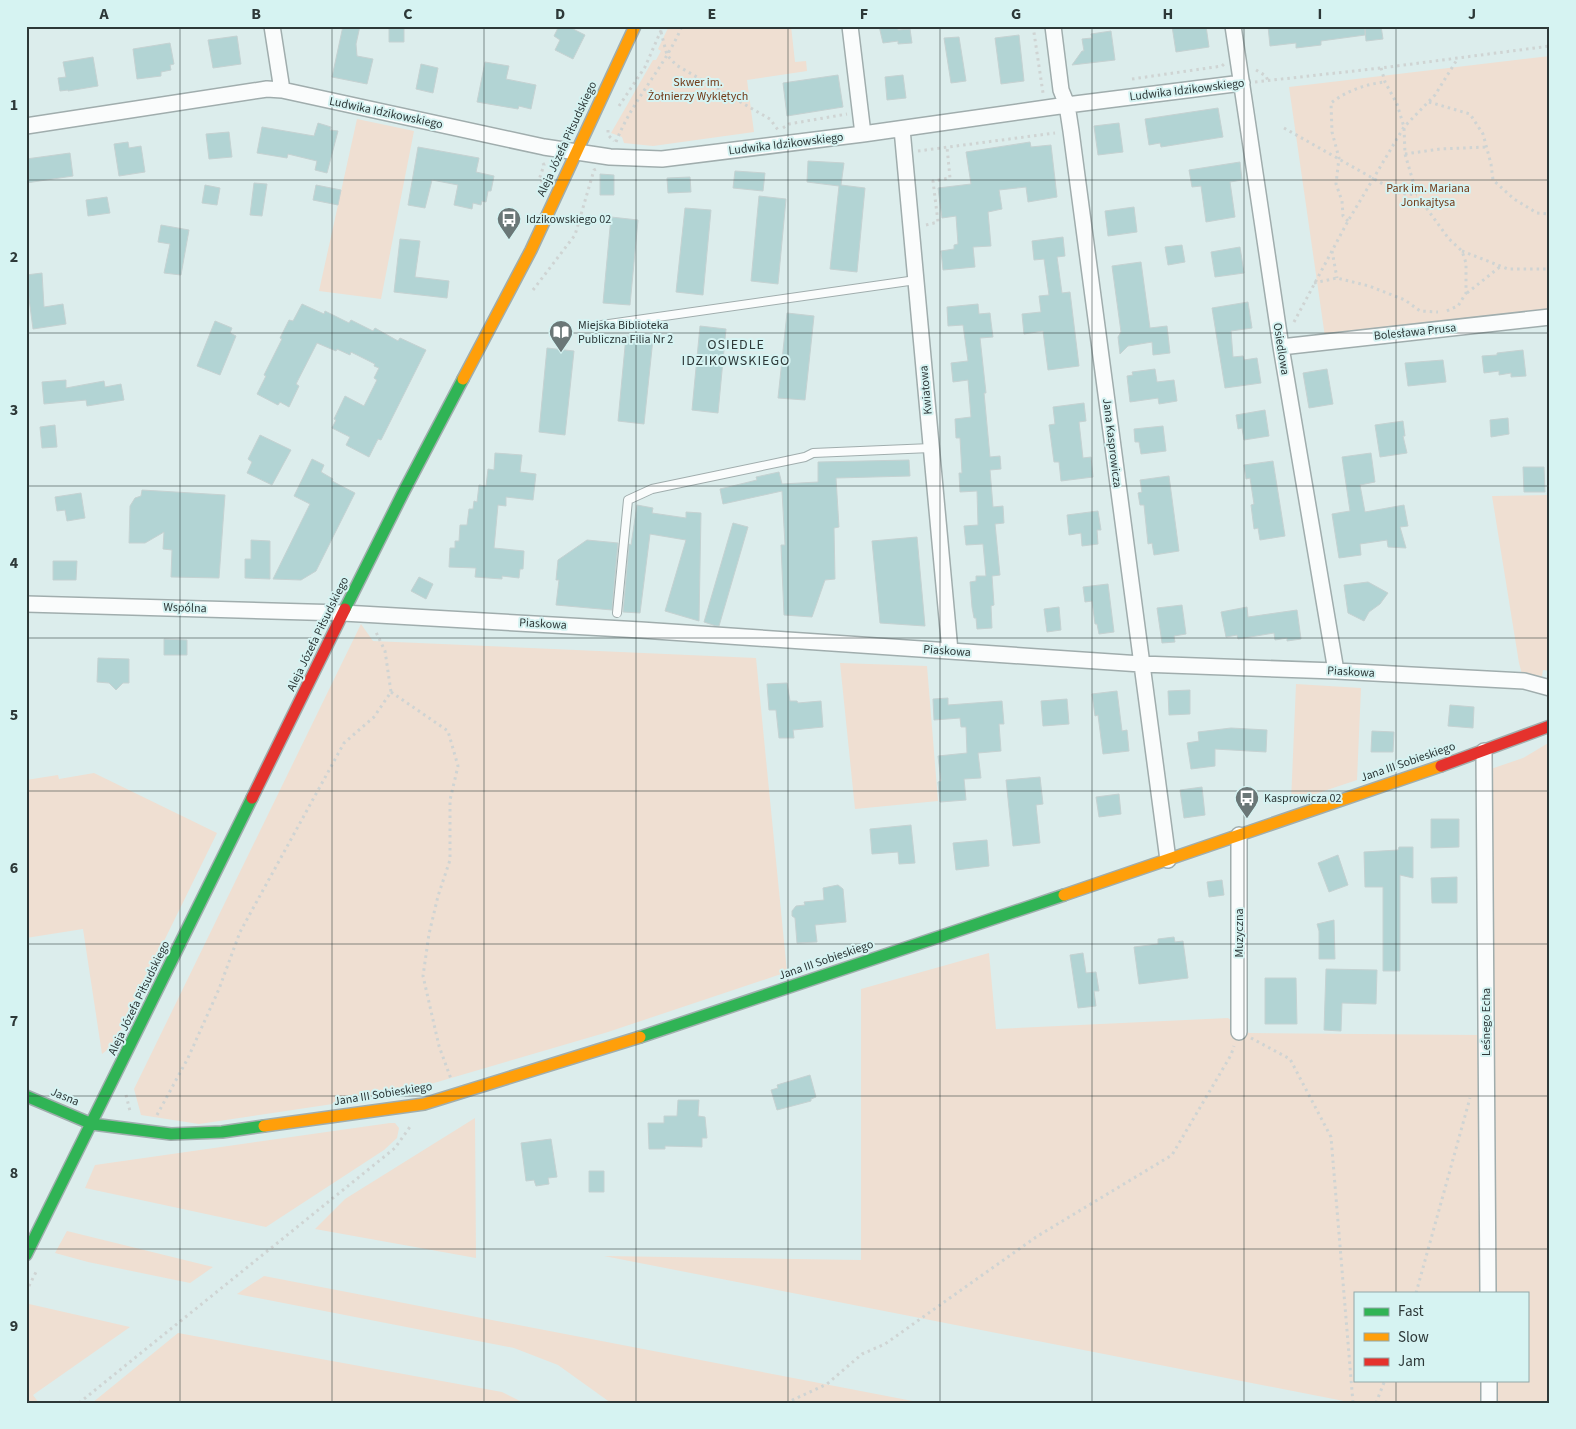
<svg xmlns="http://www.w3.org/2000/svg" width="1576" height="1429" font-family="'Source Sans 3',sans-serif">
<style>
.green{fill:#efdfd2}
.building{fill:#b2d4d4;stroke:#c5d2d2}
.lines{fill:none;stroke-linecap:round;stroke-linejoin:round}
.lane-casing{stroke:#a0adad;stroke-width:10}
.street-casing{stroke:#a0adad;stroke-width:18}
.fast-casing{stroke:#a0adad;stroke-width:14}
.slow-casing{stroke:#a0adad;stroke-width:14}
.jam-casing{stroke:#a0adad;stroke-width:14}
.path{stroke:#cfd4d3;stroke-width:3;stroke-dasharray:2.5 4;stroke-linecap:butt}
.lane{stroke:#fafcfc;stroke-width:8}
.street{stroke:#fafcfc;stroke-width:15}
.fast{stroke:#30b455;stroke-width:11}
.slow{stroke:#ff9f0a;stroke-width:11}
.jam{stroke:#e5322d;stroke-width:11}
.grid{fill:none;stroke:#2d3838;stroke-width:1;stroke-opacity:0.55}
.labels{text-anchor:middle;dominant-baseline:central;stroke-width:4;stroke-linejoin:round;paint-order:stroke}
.park-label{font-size:12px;fill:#713a18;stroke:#d6f3f2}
.street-label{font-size:12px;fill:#2d3838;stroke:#d6f3f2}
.poi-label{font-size:12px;fill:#2d3838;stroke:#d6f3f2;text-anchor:start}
.neighbourhood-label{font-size:14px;letter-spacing:1px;fill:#2d3838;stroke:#d6f3f2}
.neatline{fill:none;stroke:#2d3838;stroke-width:2}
.grid-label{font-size:16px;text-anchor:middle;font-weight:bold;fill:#2d3838}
</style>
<rect width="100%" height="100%" fill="#dcedec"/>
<path class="green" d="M669 26H791L795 62 806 61 807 71 747 80 754 132 653 146 624 143 622 137 611 133 653 60H656L661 51 658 49Z
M1550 56V311L1325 337 1289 87Z
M357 119 414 131 381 299 319 291Z
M1550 495V671L1543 670 1542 676 1522 674 1519 663 1492 496Z
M361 624 373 641 756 658 787 972 608 1032 393 1095 199 1124 141 1115 134 1089Z
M840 663 927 666 938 801 855 809Z
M1296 684 1361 688 1357 780 1291 802Z
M1550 742V1403H1494V1380H1527V1293H1493L1488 770 1523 758Z
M94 773 217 833 113 1045 102 1054 83 929 26 938V780L58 775 59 779Z
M989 953 996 1029 1228 1018 1249 1033 1480 1035 1482 1293H1355V1380H1483V1403H1354L604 1256 861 1260V989Z
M475 1118 476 1258 315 1229 345 1199Z
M390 1123H395L399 1128 397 1138 384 1150 266 1227 85 1188 95 1165Z
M67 1231 213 1267 190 1283 88 1262 55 1253Z
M264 1276 923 1403H611L558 1365 514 1348 237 1294Z
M29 1304 130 1327 33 1395 39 1403H26V1310Z
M178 1333 502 1392 524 1403H92Z"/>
<path class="building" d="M343 26H360L356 44 357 56 373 59 367 84 332 77Z
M389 26H404V42H389Z
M559 26H567L585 35 573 59 555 50 560 40 554 36Z
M879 26H897L898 30 910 29 912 43 898 44V41L883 43Z
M1172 26H1206L1209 47 1176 52Z
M1268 26H1381L1383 39 1366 41 1365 28V35L1321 41V45L1296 48V43L1270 46Z
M1111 31 1115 60 1072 65 1082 51H1084L1082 39 1092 38 1091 34Z
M1019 35 1024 81 1001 84 995 38Z
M237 36 241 64 213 68 208 40Z
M959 37 966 81 951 83 944 38Z
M170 43 174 64 170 65 171 70 161 72V76L137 79 133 49Z
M93 57 98 86 68 91V90L60 91 58 78 66 77 63 62Z
M485 62 509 66 506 79 536 85 531 109 519 106 518 109 477 102Z
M421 64 438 68 433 93 416 89Z
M838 75 843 107 787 116 783 83Z
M903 75 906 98 887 100 885 77Z
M1218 108 1223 137 1161 147 1160 143 1149 145 1145 119Z
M318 123 331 127 330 130 338 131 327 173 315 170 317 161 288 154 287 158 257 153 262 127 314 136Z
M1119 123 1123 152 1098 155 1094 126Z
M229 132 232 157 209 159 206 134Z
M128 142 129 148 141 146 145 172 119 176 114 144Z
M1030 142 1031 147 1051 145 1057 197 1028 202 1026 187 999 190 1002 209 988 212 991 246 973 247 975 267 943 270 941 251 954 249V245L958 244 956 216 942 218 938 188 971 184 966 152Z
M418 147 479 158 476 172 494 176 491 191H488L486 202 482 201 481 205 473 203 472 209 454 205 458 185 432 180 425 208 408 205Z
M70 153 73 176 26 183V159Z
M808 161 844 163 841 185 865 188 857 272 830 269 839 186 807 182Z
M1240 162 1242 180 1230 182 1235 217 1206 222 1201 186 1192 187 1189 170Z
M735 171 765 173 763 191 733 188Z
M600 174 614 175V195H600Z
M690 177 691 192 668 193 667 178Z
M254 183 267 184 262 216 250 215Z
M205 185 220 188 217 205 202 203Z
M316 185 341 190 338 205 313 200Z
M759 196 786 199 778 284 751 281Z
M107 197 110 213 88 216 86 200Z
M1134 207 1137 232 1108 236 1105 211Z
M685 208 711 210 703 295 676 292Z
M611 217 638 220 630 305 603 303Z
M161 225 189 230 181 275 164 273 170 244 158 242Z
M1063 237 1065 256 1057 257 1062 293 1070 292 1079 366 1048 370 1043 331 1024 334 1022 314 1041 312 1039 296 1049 295 1044 259 1034 260 1032 241Z
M400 239 420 241 415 277 449 281 447 298 394 292Z
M1182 245 1185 262 1168 265 1165 247Z
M1240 247 1244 273 1215 277 1211 252Z
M1141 262 1150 328 1167 326 1170 353 1153 355 1152 342 1128 346 1120 354 1118 337 1121 332 1112 266Z
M42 273 44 307 63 304 66 324 33 329 28 291H26V275Z
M1248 302 1252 328 1231 331 1233 357 1243 356 1244 360 1257 358 1261 383 1225 388 1212 308Z
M302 304 324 314 325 311 349 323 351 320 373 331 375 328 398 341 400 338 426 350 381 440 378 439 369 457 346 445 350 437 332 428 336 420 334 419 345 396 364 406 377 380 374 378 379 368 374 366 375 364 351 352 350 355 337 349 336 351 317 343 296 384 299 386 289 407 280 402 278 405 257 394 266 376 264 375 282 339 280 338 289 320 293 321Z
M978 304 979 314 990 313 991 322 993 337 980 338 986 393H984L990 457 1000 456 1001 469 990 470 993 507 1003 506 1004 523 995 524 1000 575 992 576 994 605 991 606 992 628 977 629 976 618H974L972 607 970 582 976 581V576H986L983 544 966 545 964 526 978 525 977 491 960 492 959 473H962L960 438H956L955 419 971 417 968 380 953 382 951 363 968 361 963 325 948 326 947 307Z
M787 313 814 316 805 400 778 398Z
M215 321 232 328 230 333 236 336 220 375 197 366Z
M700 326 726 329 718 413 692 410Z
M626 336 653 339 644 424 618 421Z
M547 348 574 351 565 435 539 432Z
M1523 350 1526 376 1511 377V373L1499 375V371L1484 373 1482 356 1497 355V353Z
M1443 360 1446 382 1408 386 1405 363Z
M1155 369 1157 382 1174 380 1177 401 1159 404 1158 398 1130 402 1127 376 1133 375 1132 372Z
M1327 369 1333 404 1309 408 1303 373Z
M66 380V388L104 381 105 387 121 384 124 400 87 406 86 400 44 404 42 382Z
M1084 403 1086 421 1079 422 1083 458 1091 457 1093 477 1061 481 1059 462H1054L1049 425 1055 424 1053 407Z
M1265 410 1269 436 1244 440 1242 428 1238 429 1236 415Z
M1508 418 1509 434 1491 437 1490 420Z
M1403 421 1405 436H1403L1407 453 1380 457 1375 425Z
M55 425 57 447 42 448 40 427Z
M1163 426 1166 451 1141 454 1139 442H1135L1134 429Z
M260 435 291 450 272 485 247 473 252 462 248 459Z
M495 453 522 455 520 472 536 474 533 500 506 497V506L498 505 494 548 524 551 523 569H520L519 578 502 576V579L475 577 476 568 449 567 450 548H455V541H459L460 525H467L469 509H473L474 501 477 502 479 485 486 486 488 469 494 470Z
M1371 453 1375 482 1360 485 1365 512 1404 505 1408 526 1400 527 1406 548 1388 547 1387 540 1360 544 1361 555 1339 558 1332 514 1350 511 1342 457Z
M312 459 324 465 321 472 333 479 332 481 355 493 316 571 301 580 273 579 310 504 294 496Z
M909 460 910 476 836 478 839 527 834 528 835 579 825 580 812 617 784 615 781 545H785L782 491 723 504 720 489 757 480 756 477 779 472 782 484 818 482V462Z
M1273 461 1285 536 1260 540 1258 528 1254 529 1251 505 1254 504 1250 478 1246 479 1244 465Z
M1523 467H1544L1545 492H1524Z
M1169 476 1179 551 1154 555 1152 543 1148 544 1144 505H1140L1138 493 1142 492 1140 480Z
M142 490 225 495 219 578 171 577 172 550 163 549 164 532 145 543H129L130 506 135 498 141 496Z
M81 493 85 518 67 521 65 510 57 511 55 497Z
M637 505 653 508 652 513 686 518V512L701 513 699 621 665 611 686 540 650 534 640 613 623 612 629 544 631 545Z
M1098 511 1101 530H1097L1098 544 1082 546 1081 533 1069 535 1067 515Z
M733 523 748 527 719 626H716L704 622Z
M917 537 925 626 880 623 872 541Z
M251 540 270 541V579L245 578V559H251Z
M587 540 618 543 612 610 556 605 559 580H556L558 560Z
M53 561H77L76 580H53Z
M419 577 433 584 426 599 411 591Z
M1368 582 1388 593 1380 604 1369 612 1364 621 1348 613 1344 585Z
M1108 584 1114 632 1099 634 1097 624H1095L1092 601 1085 602 1083 587Z
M1182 605 1186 634 1174 636 1175 642 1162 643 1157 608Z
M1059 607 1061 630 1047 632 1044 609Z
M1247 607 1248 617 1297 610 1301 639 1287 641V638L1275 640 1274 633 1238 639 1237 635 1226 637 1221 612Z
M164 639 187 640V655H164Z
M98 658 129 659V683H123L116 690 109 683 97 682Z
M787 683 790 701H797L798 703 821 701 823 727 793 730 794 738H779L776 710H769L767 684Z
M1190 690V714L1169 715 1168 691Z
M1117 691 1122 731 1127 730 1129 751 1103 754 1098 715 1095 716 1092 694Z
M948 698V705L1002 701 1004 724H999L1001 751 978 753 981 778 964 779 966 800 940 802 938 782 941 781 938 756 967 753 966 727H961L960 718 934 720 933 699Z
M1067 699 1069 724 1043 726 1041 701Z
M1450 705 1474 707 1473 728 1448 726Z
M1231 728 1267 730 1266 752 1215 749V766L1191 769 1187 743 1199 741 1198 732Z
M1372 731 1394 732 1393 752H1371Z
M1040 777 1043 804 1036 805 1040 843 1013 846 1006 780Z
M1202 787 1205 815 1184 818 1180 790Z
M1119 794 1121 814 1099 817 1096 797Z
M1431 819H1459V847L1431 848Z
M911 825 915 863 899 864 898 852 872 854 870 829Z
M987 840 989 866 956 870 953 843Z
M1399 847H1413V878L1400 875V971H1383V887H1365L1364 852 1398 850Z
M1338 855 1348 885 1329 892 1318 863Z
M1457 877V903H1432L1431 878Z
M1222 880 1224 895 1209 897 1207 882Z
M838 885 843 889 846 922 815 925 817 942 797 943 795 918 792 916V911L796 906 805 905 804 902 824 900 823 888Z
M1334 920 1335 959H1319V931L1317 924Z
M1174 937 1175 942 1183 941 1188 978 1139 984 1134 947 1158 944V939Z
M1083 953 1086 973 1096 972 1099 991H1094L1096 1006 1078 1008 1070 955Z
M1326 969 1377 970 1376 1004 1342 1003 1341 1031 1324 1030Z
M1265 978H1296L1297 1024H1265Z
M810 1075 816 1097 811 1099V1101L777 1110 771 1090 778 1088 777 1085Z
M678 1100H699L698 1116 705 1117 707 1138H702V1147L665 1146V1149H649L648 1123H664V1116H677Z
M551 1139 557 1177 548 1178 549 1184 536 1186 534 1180 526 1181 521 1143Z
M589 1171H604V1192H589Z"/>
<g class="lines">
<g class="lane-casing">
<path id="lane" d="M595 326 916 280
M617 613 628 500 652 489 805 457 813 453 931 448"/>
</g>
<g class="street-casing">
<path id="street" d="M272 26 282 90
M850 26 863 134
M1053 26 1061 90 1067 105 1071 131 1168 860
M1233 26 1281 347 1336 671
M26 126 267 89 282 90 544 147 610 157 662 159 863 134 1067 105 1242 83
M902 129 950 651
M1281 347 1550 317
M26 604 343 613 641 630 1141 664 1336 671 1524 681 1550 688
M1484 751 1488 1293
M1239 1032V835
M1489 1380V1403"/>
</g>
<g class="fast-casing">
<path id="fast" d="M345 609 403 493 463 379
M640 1037 1064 895
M26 1096 92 1124 171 1134 222 1132 264 1126
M26 1255 252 798"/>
</g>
<g class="slow-casing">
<path id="slow" d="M463 379 531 250 635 26
M1064 895 1441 766
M264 1126 424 1104 640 1037"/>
</g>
<g class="jam-casing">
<path id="jam" d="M1441 766 1550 726
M252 798 345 609"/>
</g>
<path class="path" d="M1033 26 1043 93
M661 32 667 55 676 65 770 119 778 130
M1381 68 1385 82 1397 104 1404 127 1405 154 1417 195 1449 239 1462 251 1466 263V293L1458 306 1444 312
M1256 70 1266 76 1268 81
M1132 79 1222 66 1224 64
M1255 82 1381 68 1550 46
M1429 102 1470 114 1483 134 1491 164 1493 180 1514 199 1537 213 1550 214
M619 106 645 67 663 26
M783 128 789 124 847 114
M1284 128 1399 193 1417 195
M608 130V135L614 141
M616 142C632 100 665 67 682 26
M918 151 1055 133
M1405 154 1440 149 1486 147
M543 163 544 165 539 180 544 182
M1348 221 1343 216 1342 201 1336 184 1339 158 1332 132 1331 103C1346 91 1366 84 1385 82
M926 225 938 222 933 181 950 178 947 147
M1332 251 1337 278
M1462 251 1508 269H1550
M1314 283 1337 278 1369 286 1405 300 1420 311 1438 312
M533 290 575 235 594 170 596 169
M1467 293 1501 266
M1294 322 1348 221 1404 127 1435 95 1458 58
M391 692 448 731 458 766 450 800V860L438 896 429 934 423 976 439 1046 451 1079
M1251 1038 1290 1059 1331 1137 1353 1403
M126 1095 130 1111
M157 1115 188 1058 219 989 240 932 344 743 374 717 391 692 385 651 375 630
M26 1292 37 1270
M1416 1293 1470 1098
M79 1403 395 1148 412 1124
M786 1403 827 1384 862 1354 885 1344 1036 1237 1172 1155 1231 1055 1234 1046
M1376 1403 1385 1380"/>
<use href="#lane" class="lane"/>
<use href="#street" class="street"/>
<use href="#fast" class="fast"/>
<use href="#slow" class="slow"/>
<use href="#jam" class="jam"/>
</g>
<path class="grid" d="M180 26V1403M332 26V1403M484 26V1403M636 26V1403M788 26V1403M940 26V1403M1092 26V1403M1244 26V1403M1396 26V1293M26 180H1550M26 333H1550M26 486H1550M26 638H1550M26 791H1550M26 944H1550M26 1096H1550M26 1249H1550M1396 1380V1403"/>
<defs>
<g id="bus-pin" transform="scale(1.25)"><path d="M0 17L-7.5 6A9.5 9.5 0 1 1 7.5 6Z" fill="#6a7777" stroke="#d6f3f2"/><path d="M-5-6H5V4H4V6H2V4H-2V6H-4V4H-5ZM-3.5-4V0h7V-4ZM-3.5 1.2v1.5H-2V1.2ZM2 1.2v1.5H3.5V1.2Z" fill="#fff"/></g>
<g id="library-pin" transform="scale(1.25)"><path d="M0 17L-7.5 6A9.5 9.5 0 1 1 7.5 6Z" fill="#6a7777" stroke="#d6f3f2"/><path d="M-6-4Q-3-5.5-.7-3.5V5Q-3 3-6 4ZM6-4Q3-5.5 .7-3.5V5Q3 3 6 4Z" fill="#fff"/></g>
</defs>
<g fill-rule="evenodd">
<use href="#bus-pin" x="509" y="219"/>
<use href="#library-pin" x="561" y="332"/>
<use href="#bus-pin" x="1247" y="798"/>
</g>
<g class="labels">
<g class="park-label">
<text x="698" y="82">Skwer im.<tspan x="698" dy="14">Żołnierzy Wyklętych</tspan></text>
<text x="1428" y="188">Park im. Mariana<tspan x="1428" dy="14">Jonkajtysa</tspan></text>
</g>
<g class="street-label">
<text transform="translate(1187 90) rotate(-7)">Ludwika Idzikowskiego</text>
<text transform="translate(386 113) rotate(12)">Ludwika Idzikowskiego</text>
<text transform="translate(567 139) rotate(-65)">Aleja Józefa Piłsudskiego</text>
<text transform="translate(786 144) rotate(-7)">Ludwika Idzikowskiego</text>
<text transform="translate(1415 332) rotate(-6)">Bolesława Prusa</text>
<text transform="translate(1281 349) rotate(81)">Osiedlowa</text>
<text transform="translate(926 390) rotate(-95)">Kwiatowa</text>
<text transform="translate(1112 443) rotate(83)">Jana Kasprowicza</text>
<text transform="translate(185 608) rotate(2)">Wspólna</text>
<text transform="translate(543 624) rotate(3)">Piaskowa</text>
<text transform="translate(318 634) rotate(-64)">Aleja Józefa Piłsudskiego</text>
<text transform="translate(947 651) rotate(4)">Piaskowa</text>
<text transform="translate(1351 672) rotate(3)">Piaskowa</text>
<text transform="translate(1408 762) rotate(-19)">Jana III Sobieskiego</text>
<text transform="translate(1239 933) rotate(-90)">Muzyczna</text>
<text transform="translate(826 960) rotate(-19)">Jana III Sobieskiego</text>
<text transform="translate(139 998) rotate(-64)">Aleja Józefa Piłsudskiego</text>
<text transform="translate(1486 1022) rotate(-90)">Leśnego Echa</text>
<text transform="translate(383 1094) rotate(-9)">Jana III Sobieskiego</text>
<text transform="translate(65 1097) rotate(23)">Jasna</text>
</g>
<g class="poi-label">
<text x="526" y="219">Idzikowskiego 02</text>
<text x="578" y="325">Miejska Biblioteka<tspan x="578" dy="14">Publiczna Filia Nr 2</tspan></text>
<text x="1264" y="798">Kasprowicza 02</text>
</g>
<g class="neighbourhood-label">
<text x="736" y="345">OSIEDLE<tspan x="736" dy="16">IDZIKOWSKIEGO</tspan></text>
</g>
</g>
<rect width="1576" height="1429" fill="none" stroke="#d6f3f2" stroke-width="55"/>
<rect x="1354" y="1292" width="175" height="90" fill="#d6f3f2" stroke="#92a8a8"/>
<rect x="1364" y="1308" width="25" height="8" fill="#30b455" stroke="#92a8a8"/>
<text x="1398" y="1316" font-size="15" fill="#2d3838">Fast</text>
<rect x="1364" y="1333" width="25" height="8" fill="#ff9f0a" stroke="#92a8a8"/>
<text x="1398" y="1342" font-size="15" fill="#2d3838">Slow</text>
<rect x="1364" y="1358" width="25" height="8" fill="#e5322d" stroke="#92a8a8"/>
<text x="1398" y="1366" font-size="15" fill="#2d3838">Jam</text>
<rect x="28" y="28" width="1520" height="1374" class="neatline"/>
<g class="grid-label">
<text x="104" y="19">A</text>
<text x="256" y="19">B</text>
<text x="408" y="19">C</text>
<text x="560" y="19">D</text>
<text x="712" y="19">E</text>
<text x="864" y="19">F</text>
<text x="1016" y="19">G</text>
<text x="1168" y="19">H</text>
<text x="1320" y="19">I</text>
<text x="1472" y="19">J</text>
<text x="14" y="110">1</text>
<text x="14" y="262">2</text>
<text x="14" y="415">3</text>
<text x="14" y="568">4</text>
<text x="14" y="720">5</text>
<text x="14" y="873">6</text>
<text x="14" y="1026">7</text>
<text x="14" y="1178">8</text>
<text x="14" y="1331">9</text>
</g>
</svg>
